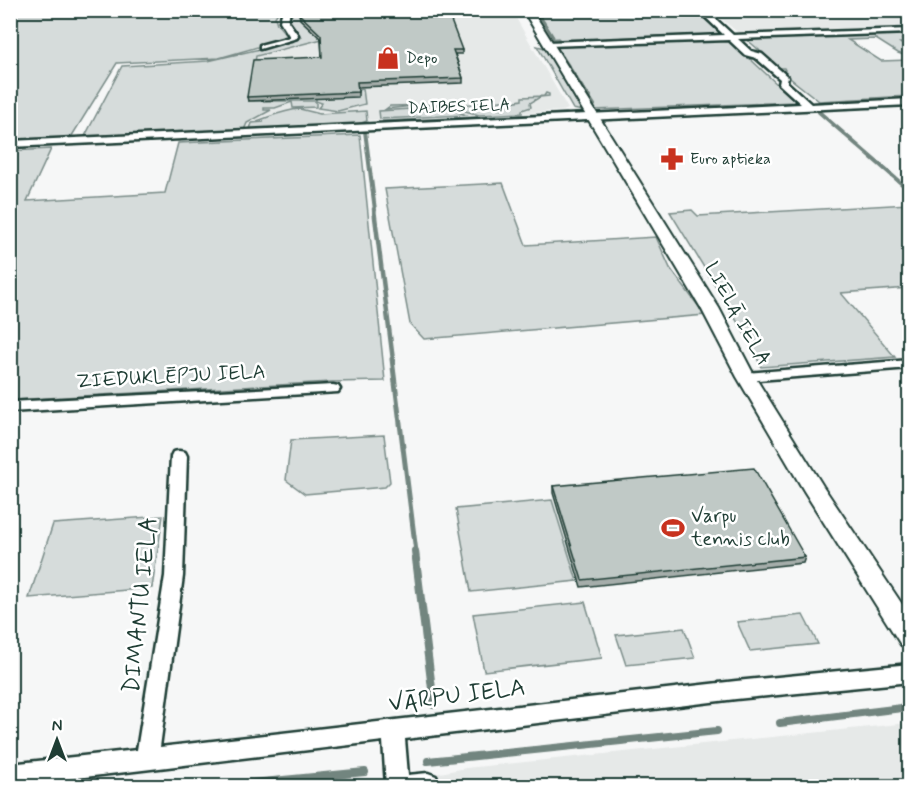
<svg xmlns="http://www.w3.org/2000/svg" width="920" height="797" font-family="Mynerve,sans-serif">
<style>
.built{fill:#e6e9e8}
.green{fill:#d6dcdb;stroke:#7a8c88;stroke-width:1.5}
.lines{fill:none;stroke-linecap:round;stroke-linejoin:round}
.stream-far4{stroke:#72857f;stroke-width:3}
.stream-far3{stroke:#72857f;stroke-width:4}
.stream-far2{stroke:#72857f;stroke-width:4.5}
.stream-far1{stroke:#72857f;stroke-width:5}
.stream{stroke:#72857f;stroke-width:8}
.minor-casing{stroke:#1f3d34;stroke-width:5}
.tertiary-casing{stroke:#1f3d34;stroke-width:4}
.minor{fill:#fff;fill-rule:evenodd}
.tertiary{fill:#fff;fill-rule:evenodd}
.wall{fill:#a5adaa;stroke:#1f3d34;stroke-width:1.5}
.building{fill:#c0c9c6;stroke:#1f3d34;stroke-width:1.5}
.labels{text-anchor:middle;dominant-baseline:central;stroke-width:5;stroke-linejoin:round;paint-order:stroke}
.far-poi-label{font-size:16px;fill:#1f3d34;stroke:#fff;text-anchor:start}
.far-street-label{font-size:16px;fill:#1f3d34;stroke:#fff}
.street-label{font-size:20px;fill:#1f3d34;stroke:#fff}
.poi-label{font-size:20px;fill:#1f3d34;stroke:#fff;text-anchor:start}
.near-street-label{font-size:24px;fill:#1f3d34;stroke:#fff}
</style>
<rect width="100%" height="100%" fill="#f6f7f7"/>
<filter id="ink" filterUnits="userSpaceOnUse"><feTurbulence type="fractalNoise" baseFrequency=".0167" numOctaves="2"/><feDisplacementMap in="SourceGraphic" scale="12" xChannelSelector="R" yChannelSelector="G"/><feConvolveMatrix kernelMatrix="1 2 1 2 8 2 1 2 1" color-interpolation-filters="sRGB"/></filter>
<g filter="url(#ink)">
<path class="built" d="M296 10 512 11 568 109 563 111 213 128V63L307 38Z
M712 11H909V29L742 36Z
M909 723V786H416V784L435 774 466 768Z"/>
<path class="green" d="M10 11H279L275 17 277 24 289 38 219 58 117 63 70 139 11 141Z
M294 11H305L322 39 256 56 248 101H316V98L363 89 365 104 338 111 318 108 322 103 316 101V107L293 108 292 102 275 108H264V110H271L247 123 244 130 84 138 122 66 208 61 294 41 301 37 289 20Z
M531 11H695L722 34 560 40 558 38 550 39Z
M909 34V36H904L908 39 902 40 905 43H900L909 50V57L898 53 876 39 848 40 881 61 909 60V96L819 101 781 71 785 70 784 68H778L751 51 759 50 745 38Z
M723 38 730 40 796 102 594 110 556 47Z
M537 46 545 48 582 111 573 109Z
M546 93 549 94V96L540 97 530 103 531 107 522 110V113L479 115 448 106 431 109 413 106 386 109 390 106 471 104 502 101 480 103 504 109 499 104 522 100V97L544 96Z
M300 109 320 114 366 111 367 121 358 124 250 129 252 123 264 122 257 121C272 116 284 110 300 109Z
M411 109C429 111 450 107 466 115L380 119 379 111Z
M566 113 573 115 392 123 382 121Z
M360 135 385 381 331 382 11 400V151L51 149 27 201 165 193 178 143Z
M503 183 526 245 656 237 670 268 705 315 424 339 410 324 385 189Z
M909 204V288L841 293 895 357 761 367 751 344 670 212 692 210 698 216Z
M384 435 390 482 385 487 305 494 286 480 291 440Z
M552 500 577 581 471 592 456 509Z
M163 516 152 588 29 598 53 524Z
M585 602 602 658 484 671 473 614Z
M803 615 818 644 750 651 737 622Z
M684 628 695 658 626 665 616 635Z"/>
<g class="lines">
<path class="stream-far4" d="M536 10 553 37
M557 48 586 93"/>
<path class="stream-far3" d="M585 91 594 105
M819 112 910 191
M365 131 375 210"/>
<path class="stream-far2" d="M374 209 393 360"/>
<path class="stream-far1" d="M392 359 416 552"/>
<path class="stream" d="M415 551 434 705
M780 723 910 707
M428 761 717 731
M222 786 365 772"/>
<g class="minor-casing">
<path id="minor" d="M283 10H290L288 21 298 35 297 38 260 49V45L290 37 280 21Z
M698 10H706L733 35 910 29V33L738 39 751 51 762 54 788 77 787 82 811 104 910 99V105L10 147V141L801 104 779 84 780 79 756 58 745 55 729 40 548 46 544 44 548 42 724 35Z
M910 360V368L746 381 739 377 746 373Z
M333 385 338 386 340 389 338 392 10 412V402Z
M179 451 185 452 187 456 183 576 160 747 736 681 910 664V682L736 699 405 739 408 775 428 773 436 776 439 786H386L383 741 10 786V764L137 750 165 576 171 456 173 452Z"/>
</g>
<g class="tertiary-casing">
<path id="tertiary" d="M523 10H532L719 308 755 377 823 486 910 616V648L901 645 804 491 737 377 701 308Z"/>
</g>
<use href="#minor" class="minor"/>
<use href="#tertiary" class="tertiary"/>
</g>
<path class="wall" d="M299 14 462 50V54H455L463 78V83L358 87V97L248 101 247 97 322 57 321 39 300 19Z
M553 486 805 557 803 563 581 587 553 493Z"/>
<path class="building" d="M302 10H447L462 50H453L463 78 357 82 358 92 247 97 253 60 322 57 321 35 299 14Z
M754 468 805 557 582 580 553 486Z"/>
</g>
<defs>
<g id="shop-bare" transform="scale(1.8)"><path d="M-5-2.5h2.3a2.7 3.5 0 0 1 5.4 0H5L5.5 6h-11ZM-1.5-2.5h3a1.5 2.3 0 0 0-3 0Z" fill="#c8321e" stroke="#fff" stroke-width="2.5" paint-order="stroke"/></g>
<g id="pharmacy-bare" transform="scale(1.8)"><path d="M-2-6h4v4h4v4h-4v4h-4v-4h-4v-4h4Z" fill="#c8321e" stroke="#fff" stroke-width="2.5" paint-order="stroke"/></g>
<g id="stadium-bare" transform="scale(1.8)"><path d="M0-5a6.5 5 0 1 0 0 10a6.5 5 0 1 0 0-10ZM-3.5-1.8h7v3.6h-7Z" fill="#c8321e" stroke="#fff" stroke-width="2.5" paint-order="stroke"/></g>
</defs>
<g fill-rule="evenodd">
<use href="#shop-bare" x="388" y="58"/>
<use href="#pharmacy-bare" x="672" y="159"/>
<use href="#stadium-bare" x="673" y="528"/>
</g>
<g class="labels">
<g class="far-poi-label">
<text x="406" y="58">Depo</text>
<text x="690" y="159">Euro aptieka</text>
</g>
<g class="far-street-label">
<text transform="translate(459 107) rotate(-2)">DAIBES IELA</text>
</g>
<g class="street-label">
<text transform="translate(737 314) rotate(61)">LIELĀ IELA</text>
<text transform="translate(171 377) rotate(-3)">ZIEDUKLĒPJU IELA</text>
</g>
<g class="poi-label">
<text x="691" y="516">Varpu<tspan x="691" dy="23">tennis club</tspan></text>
</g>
<g class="near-street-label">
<text transform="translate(141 605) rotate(-84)">DIMANTU IELA</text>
<text transform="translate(457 696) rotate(-7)">VĀRPU IELA</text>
</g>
</g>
<rect width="920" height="797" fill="none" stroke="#fff" stroke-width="36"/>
<rect x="18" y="18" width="884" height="761" fill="none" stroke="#1f3d34" stroke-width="2" filter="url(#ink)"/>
<g transform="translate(57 740)" stroke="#ffffff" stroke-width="4.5" paint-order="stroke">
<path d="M0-4.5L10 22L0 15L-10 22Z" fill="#1f3d34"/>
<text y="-9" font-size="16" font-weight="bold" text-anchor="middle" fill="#1f3d34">N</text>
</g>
</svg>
